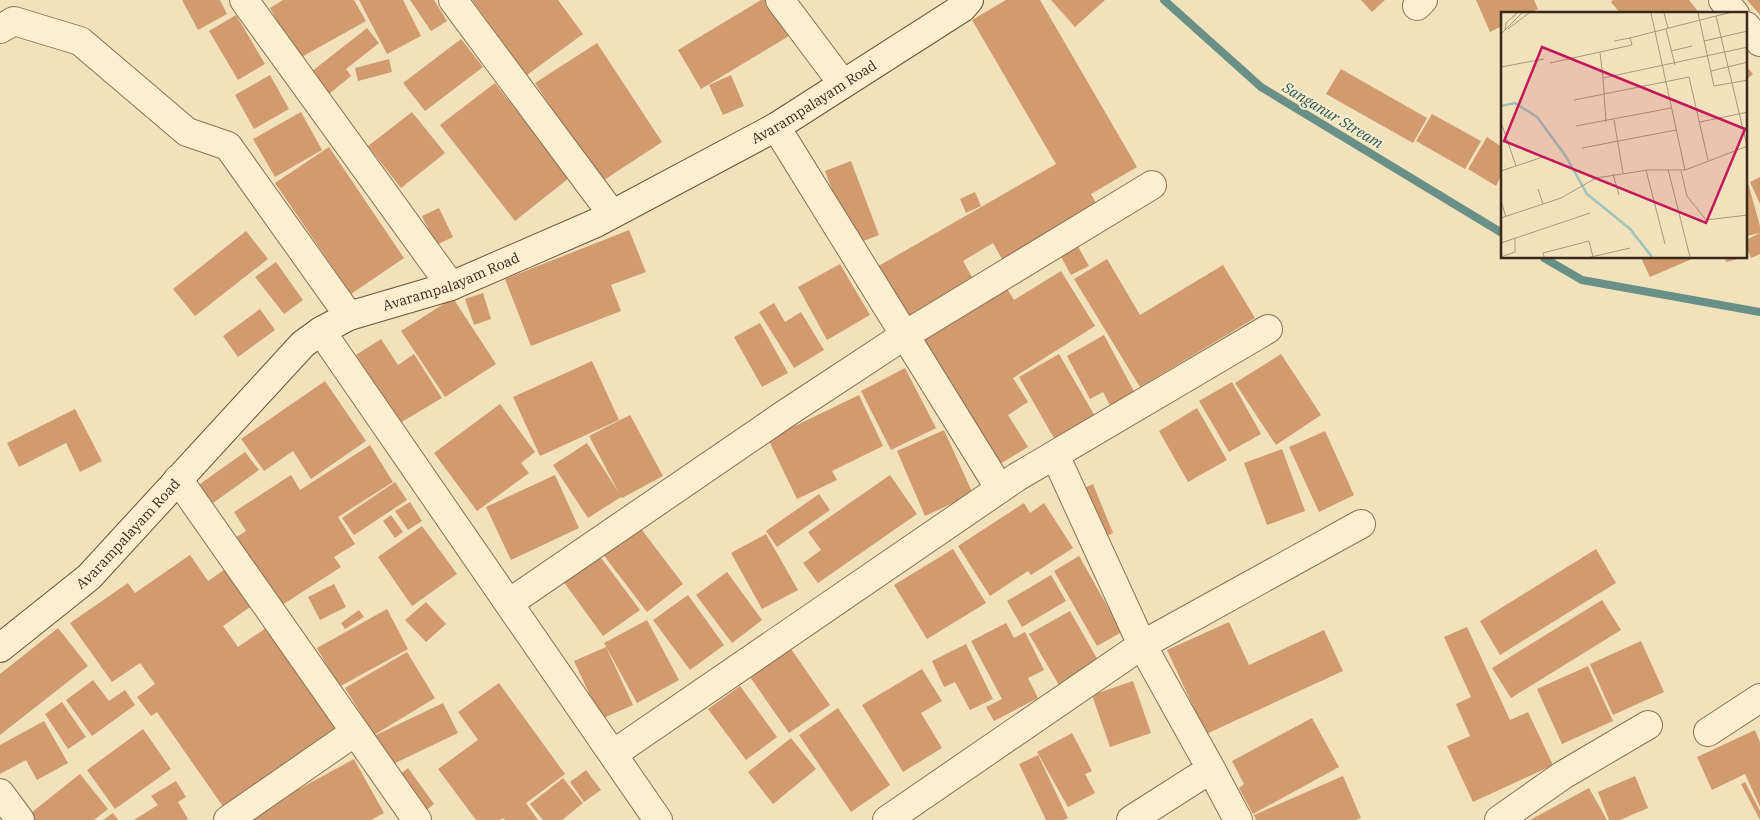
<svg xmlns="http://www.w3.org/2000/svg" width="1760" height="820" font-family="'IBM Plex Serif',serif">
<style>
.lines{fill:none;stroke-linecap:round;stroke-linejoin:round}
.stream{stroke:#689086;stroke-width:8}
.building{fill:#d29a6f}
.street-casing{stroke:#8a7255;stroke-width:30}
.secondary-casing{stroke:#6b5338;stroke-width:30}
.street{stroke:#fbefd0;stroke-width:28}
.secondary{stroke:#fbefd0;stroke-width:28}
.labels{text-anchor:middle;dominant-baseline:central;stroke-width:4;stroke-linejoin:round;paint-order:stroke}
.street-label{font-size:14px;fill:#38291b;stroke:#f8eccd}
.water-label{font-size:15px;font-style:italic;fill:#295956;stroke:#f8eccd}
.inset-river{fill:none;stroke:#a1c2b8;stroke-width:2.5}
.inset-road{fill:none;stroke:#a7987c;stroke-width:1}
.view{fill:#c2185b;fill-opacity:0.15;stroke:#c2185b;stroke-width:2.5}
.inset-edge{fill:none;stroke:#38291b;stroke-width:2.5}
</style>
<rect width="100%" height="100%" fill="#f1e2bc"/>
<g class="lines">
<path class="stream" d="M1164 0 1261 87 1502 233
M1544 258 1582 280 1760 312"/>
</g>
<path class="building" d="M182 0H220L227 14 198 30Z
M283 0H354L366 21 298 59 270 8Z
M359 0H403L421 36 387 54Z
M410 0H434L447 21 431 31Z
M472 0H558L583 34 527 75Z
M761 0H768L789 36 701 89 678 50Z
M1006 0H1040L1137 167 1091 194 1097 205 1002 259 993 243 963 261 977 286 909 325 875 268 1056 164 972 20Z
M1051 0H1105L1075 27Z
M1361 0H1385L1372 12Z
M1476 0H1534L1538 9 1529 14H1502V26L1490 32Z
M1613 0H1689L1700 14H1621L1611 2Z
M1747 0H1760V15Z
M236 15 265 64 238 80 209 31Z
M367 28 379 43 346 69 351 76 329 94 311 72Z
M461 39 483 67 425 111 403 83Z
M597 43 662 142 601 182 535 83Z
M389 59 392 72 358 81 355 68Z
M1746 66 1753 74 1746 80Z
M1341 69 1427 118 1413 143 1326 94Z
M270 75 289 109 254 129 235 95Z
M731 75 744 106 723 115 709 85Z
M495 83 569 178 515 221 440 125Z
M301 112 322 150 275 177 253 139Z
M412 112 445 153 401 188 368 146Z
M1432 114 1481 141 1465 169 1416 141Z
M1487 137 1502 147V174L1496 186 1468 169Z
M329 147 404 258 351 294 275 183Z
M851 161 879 235 853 245 825 171Z
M1760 177V204L1750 182Z
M1746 183H1748L1760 226V233L1746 236Z
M975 192 981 206 966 213 960 199Z
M439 208 453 237 436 245 422 216Z
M629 230 646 272 611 285 621 311 531 346 505 279Z
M246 231 268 259 195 316 173 289Z
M1760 233V254L1751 258 1746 246V240Z
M1076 243 1089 266 1071 275 1059 253Z
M1641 258H1694L1650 277Z
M1725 258H1742L1726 262Z
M1107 259 1140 315 1223 265 1255 318 1140 387 1074 279Z
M276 262 303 300 284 314 255 277Z
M840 264 870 315 827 340 798 287Z
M1061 271 1095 326 1013 378 1028 402 1008 415 1028 447 1000 464 919 336 1004 284 1014 300Z
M483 293 491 319 474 325 465 299Z
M453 298 496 364 445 397 401 331Z
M774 303 785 322 801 312 824 350 794 368 759 312Z
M260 309 275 330 238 357 223 336Z
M760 323 788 373 762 387 734 337Z
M1104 335 1136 395 1111 407 1103 392 1090 399 1067 356Z
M381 339 398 365 414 354 442 398 400 423 356 355Z
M1059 354 1096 418 1055 440 1019 377Z
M1281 354 1321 415 1276 445 1235 383Z
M592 361 619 420 540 456 513 397Z
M905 368 936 428 891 450 861 391Z
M325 381 366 441 311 479 293 451 264 471 241 439Z
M1232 382 1261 434 1229 452 1199 401Z
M859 395 883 446 832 471 837 480 797 499 768 439Z
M500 404 535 452 521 463 529 473 477 511 434 453Z
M1197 408 1227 460 1188 482 1159 431Z
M75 409 102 461 80 472 66 443 19 467 7 443Z
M630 415 663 476 622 498 621 497 588 518 553 465 587 443 619 493 589 436Z
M944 430 973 494 925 516 897 451Z
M1325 431 1354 495 1319 512 1289 447Z
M370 445 393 482 338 517 355 544 334 557 341 567 279 607 235 538 246 531 234 512 291 475 300 490Z
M1282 449 1305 511 1267 525 1244 463Z
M245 452 259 470 206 508 193 489Z
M555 475 579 528 511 560 486 507Z
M890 475 917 514 818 583 803 563 821 550 808 532Z
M395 482 407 500 354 535 342 518Z
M1093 484 1113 533 1101 539 1080 490Z
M819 494 830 510 777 547 766 531Z
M410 502 422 521 408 530 395 511Z
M1024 503 1030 513 1044 503 1073 548 1031 575 1028 571 990 596 958 546Z
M391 515 403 532 395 538 383 521Z
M422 526 457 574 412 606 378 557Z
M639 526 683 584 647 612 602 553Z
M766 534 798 590 762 609 731 553Z
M953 549 986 603 927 639 894 585Z
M1596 549 1616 583 1500 655 1480 621Z
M190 555 208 581 227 568 253 605 223 626 238 647 266 628 337 729 224 808 157 712 151 716 137 697 155 684 140 663 112 682 70 623 128 583 135 593Z
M599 555 640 610 603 636 563 581Z
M1079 556 1122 632 1097 646 1054 571Z
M727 572 762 620 732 643 696 595Z
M1051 575 1066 601 1022 627 1007 601Z
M334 584 346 607 320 620 308 597Z
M688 595 724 645 690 670 653 620Z
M1602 600 1621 630 1511 698 1492 668Z
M426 602 446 624 426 642 405 620Z
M387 609 408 649 339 687 317 648Z
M359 610 364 617 345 629 341 623Z
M1070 611 1099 662 1059 685 1029 634Z
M647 620 679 680 637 703 604 643Z
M1229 622 1249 665 1324 630 1343 671 1206 734 1167 650Z
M1006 623 1014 638 1025 632 1044 670 1028 678 1038 698 994 721 986 707 1002 699 971 641Z
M1467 627 1510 720 1528 712 1553 765 1473 802 1447 746 1470 736 1456 704 1471 697 1444 637Z
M58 628 88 666 0 735V674Z
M1641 641 1664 692 1613 715 1590 664Z
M966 644 993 699 970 710 955 682 944 687 932 661Z
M606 647 633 705 601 719 574 661Z
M791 649 830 705 789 733 750 677Z
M407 652 435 698 374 735 345 688Z
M1588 666 1613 721 1562 744 1537 689Z
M922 669 942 701 921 713 942 748 903 772 862 705Z
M93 680 109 701 125 690 135 705 92 736 66 700Z
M1133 681 1151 733 1110 747 1092 695Z
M499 683 565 774 526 803 538 820H505L503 818 500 820H476L438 769 478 740 458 712Z
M740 686 777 737 746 760 708 709Z
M62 702 86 737 68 749 45 714Z
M443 703 458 733 391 765 376 735Z
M838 708 890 785 851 812 799 735Z
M1312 718 1339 767 1253 814 1239 788 1244 784 1232 761Z
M44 721 68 763 37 780 26 760 0 774V745Z
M143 729 171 769 115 809 87 770Z
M1755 730 1760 742V807L1745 774 1712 790 1697 757Z
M1072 733 1092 771 1085 774 1095 793 1068 807 1037 752Z
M791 738 816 769 773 804 748 772Z
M1038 755 1068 818 1064 820H1046L1019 764Z
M354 759 384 813 371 820H242Z
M408 768 434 804 423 813 396 777Z
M586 770 601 790 584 802 570 782Z
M80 774 108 809 94 820H31L27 816Z
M1343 776 1361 818 1356 820H1256L1254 815Z
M1635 776 1648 808 1620 820H1609L1598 792Z
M563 778 583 803 562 820H543L530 804Z
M176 781 186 797 178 802 188 819 186 820H134L158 805 151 796Z
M1745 782 1760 811V820L1741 784Z
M1589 788 1607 820H1530Z
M113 813 118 820H103Z"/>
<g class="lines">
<g class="street-casing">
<path id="street" d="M244 0 451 286
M453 0 612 214
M780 0 843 84
M1723 0 1735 14
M1417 6 1423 0
M1746 26 1760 42
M0 29 14 21 80 41 187 132 228 146 349 316
M776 127 1000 489
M321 331 658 820
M1055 455 1142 645 1211 769
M178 479 417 820
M509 603 785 414 905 335 1152 185
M1708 732 1760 698
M613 754 1017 477 1268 329
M0 793 20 820
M228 820 355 732
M887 820 1142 645 1361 524
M1131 820 1211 769 1238 820
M1499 820 1563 775 1648 725"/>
</g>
<g class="secondary-casing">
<g id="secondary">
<path id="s1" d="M0 648 89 577 303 344 321 331 349 316 451 286 596 223 776 127 962 8 969 0"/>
</g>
</g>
<use href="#street" class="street"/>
<use href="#secondary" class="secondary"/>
</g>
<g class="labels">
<g class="street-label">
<text stroke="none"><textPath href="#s1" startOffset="998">Avarampalayam Road</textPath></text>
<text stroke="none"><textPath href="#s1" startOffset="592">Avarampalayam Road</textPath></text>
<text stroke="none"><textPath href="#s1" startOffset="172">Avarampalayam Road</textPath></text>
</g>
<g class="water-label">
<text transform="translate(1333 115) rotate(31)">Sanganur Stream</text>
</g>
</g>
<g transform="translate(1501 12)">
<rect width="246" height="246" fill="#f1e2bc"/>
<path class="inset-river" d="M0 94 14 91 36 105 64 143 86 182 129 217 151 245"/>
<path class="inset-road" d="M150 1 184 158M163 1 167 16M197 1 213 74 247 68M228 1 215 4 246 134M7 17 28 1M165 17 174 53M4 18 5 11 16 1M0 22 21 1M113 29 129 26M203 29 247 19M170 39 191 34M99 41 102 66 247 35M49 51 131 33 129 26 215 4M0 55 43 47M210 59 247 50M102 66 105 110M73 88 188 65 207 148M113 108 122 161M199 110 247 100M1 113 15 154M75 114 170 96M81 136 175 118M167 157 189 245M145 158 164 232M0 159 42 145M180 159 186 184 205 208 247 203M112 162 118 183M37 177 42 192M0 189 5 205M0 206 60 186 95 166 147 158H184L247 134M0 231 89 201M0 245 14 240V226M43 245 42 241 88 229 92 245M90 245 129 236"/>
<path class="view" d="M41 35 244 117 205 211 3 129Z"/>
<rect width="246" height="246" class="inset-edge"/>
</g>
</svg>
